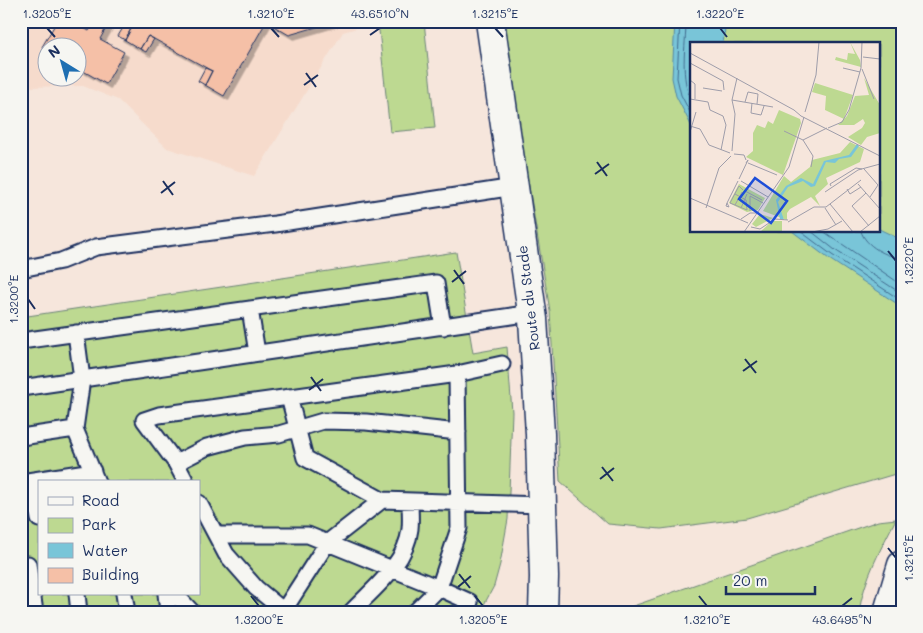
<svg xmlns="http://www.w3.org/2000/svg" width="923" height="633" font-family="Mali,sans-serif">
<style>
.built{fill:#f6dbcc;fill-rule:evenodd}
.green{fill:#bdd991;stroke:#6c8478;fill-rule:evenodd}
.water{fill:#79c5d8;stroke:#5389a7}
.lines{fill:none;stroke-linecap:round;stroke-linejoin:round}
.shore{stroke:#416b8f;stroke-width:1}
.building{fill:#f5c0a7;stroke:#1b2f5e;filter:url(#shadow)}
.lane-casing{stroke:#1b2f5e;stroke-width:19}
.secondary-casing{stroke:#1b2f5e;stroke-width:31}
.lane{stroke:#f6f6f2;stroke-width:15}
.secondary{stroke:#f6f6f2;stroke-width:28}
.ticks{fill:none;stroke:#1b2f5e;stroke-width:2}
.labels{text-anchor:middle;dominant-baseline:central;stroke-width:4;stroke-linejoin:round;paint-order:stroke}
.street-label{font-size:14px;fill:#1b2f5e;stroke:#f6f6f2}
.inset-road{fill:none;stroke:#9e9daa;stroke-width:1}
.view{fill:#1d4ed8;fill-opacity:0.15;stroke:#1d4ed8;stroke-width:2.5}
.inset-edge{fill:none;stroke:#1b2f5e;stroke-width:2.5}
.neatline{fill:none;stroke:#1b2f5e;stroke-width:2}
.ticks-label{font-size:12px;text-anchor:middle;fill:#1b2f5e}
</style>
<defs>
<filter id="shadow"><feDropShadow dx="4.5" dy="4.5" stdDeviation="0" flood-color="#0004"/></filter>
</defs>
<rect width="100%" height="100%" fill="#f6e6dc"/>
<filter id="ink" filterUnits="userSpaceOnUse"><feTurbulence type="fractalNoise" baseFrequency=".02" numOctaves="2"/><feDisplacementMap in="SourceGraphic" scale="10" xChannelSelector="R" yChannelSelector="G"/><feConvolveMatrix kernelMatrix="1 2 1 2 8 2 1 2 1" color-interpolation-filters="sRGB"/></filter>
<g filter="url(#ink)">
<path class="built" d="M21 21H378V22L343 32 254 176 167 148 118 100 83 86 21 87ZM48 48H78V78H48Z"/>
<path class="green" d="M378 21H424L435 128 390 132Z
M505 21H902V472L747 518 661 529 608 524 560 481 550 311 524 157ZM692 44H879V231H692Z
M456 252 473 353 507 347 512 412 508 519 500 564 494 586 480 612H21V317ZM39 482H199V594H39Z
M896 519C881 548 864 579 859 612H616L878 521Z"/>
<path class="water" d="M675 21H726L723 44H692V127L676 96 672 78Z
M879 229 902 240V307L829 259 792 231H879Z"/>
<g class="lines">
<path class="shore" d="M680 21 677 78 681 95 692 116
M686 21C686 48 679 77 692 102
M800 231 832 255 902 301
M811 231 835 250 902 294
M823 231 902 285
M861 231C865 246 887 257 902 258"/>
</g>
<path class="building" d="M57 21H71L89 31 95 21H110L100 39 124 52 106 84 78 68V48H48V51L42 47Z
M122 21H265L266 22 224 96 205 85 212 71 154 39 148 36 140 49 125 40 132 27Z
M265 21H337L289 35Z
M126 23 132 27 125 40 118 36Z
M148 36 154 39 146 52 140 49Z
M205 68 212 71 205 85 198 81Z"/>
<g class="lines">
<g class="lane-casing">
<path id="lane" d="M21 269 61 261 96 247 275 224 514 187
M250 309 257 353
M21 341 436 283 443 327
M21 388 532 313
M289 397 305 458 382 500
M75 429 97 482
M21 437 75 429 82 379 76 333
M176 463 207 447 245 437 279 434 323 421 366 422 458 432
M33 481 39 519
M21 482 93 471
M186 482 176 463 144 420 159 415 457 374 502 364
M199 503 226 554 256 588 285 612
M217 535H308L439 588 470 602
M28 564 35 612
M77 594 79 612
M124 594 127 612
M166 594 168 612
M175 594 192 612
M284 610 327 543 382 500 542 505
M351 612C374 588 406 564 410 529 411 520 410 510 410 502
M415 612 439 588 459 528 457 374"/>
</g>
<g class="secondary-casing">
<path id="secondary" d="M490 21 533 319 540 434 544 577 543 612
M888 612 902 565"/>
</g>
<use href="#lane" class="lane"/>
<use href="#secondary" class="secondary"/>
</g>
</g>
<path class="ticks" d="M47 28 55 37M271 28 279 37M495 28 503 37M720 28 727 37M370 35 380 28M306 73 316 87M304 85 318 75M597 162 607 176M595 174 609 164M163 181 173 195M161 193 175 182M888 251 896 261M454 270 464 284M452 282 466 271M28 299 35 309M745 359 756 373M743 371 757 361M311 377 321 391M309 390 323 379M602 467 613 481M600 479 614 468M888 548 896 558M459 574 470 588M458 587 471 576M251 596 259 606M475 596 483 606M699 596 707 606M842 606 852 598"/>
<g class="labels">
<g class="street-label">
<text transform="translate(528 298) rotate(-97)">Route du Stade</text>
</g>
</g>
<g transform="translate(690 42)">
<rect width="190" height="190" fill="#f6e6dc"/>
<path d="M160 0 170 18 171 25 145 18 146 15 157 18 158 11 165 12ZM174 36 190 63V91L177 95 171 103 158 95 172 86 175 81 173 77 164 83H148L157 74 165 54 179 53ZM125 41 163 53 154 77 135 68 136 54 122 50ZM89 68 110 77 111 81 93 133 56 115 63 109V91L67 83 75 86 78 79 83 82ZM160 100 174 107 170 120 136 136 138 142 125 154 130 164 121 155 100 167 97 171V178L73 169 94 134 101 140 120 125 122 118 150 111ZM49 142 75 156 68 168 57 170 39 161ZM70 172 83 176 66 185 62 182ZM82 179H92V190H70Z" fill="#bdd991"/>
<path d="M167 102 169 104 161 115 149 117 145 121 136 120 125 144 121 145 113 139 98 145 88 160 94 178 90 177 86 158 96 144 111 136 123 142 134 119 159 113Z" fill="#79c5d8"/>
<path class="inset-road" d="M0 11 104 68 111 74 190 114M173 15 190 17M0 21 33 39 34 48M153 26 170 30M172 27 184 57M0 38 5 42V57M13 46 32 49M0 57 18 60 20 68 33 74 36 83 31 108M42 58 83 65M55 60 58 50 68 52 67 62M62 61 61 71 71 73 74 64M115 70 126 33 129 0M0 84 10 87 19 103 40 111M138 86 152 80 159 68 171 26 172 0M94 89 113 98 123 114 121 125M0 90 6 70M113 98 137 86M42 109 45 72 42 58 47 36M44 112 54 113 56 118M58 121 87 133M174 127 188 143 180 155M49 137 58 118 56 121M51 139 78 155M168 142 190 167M141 144 140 142 166 126 172 127M157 147 160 152 171 145M55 149 72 158M52 150 45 163 40 161 49 144 53 148M135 150 168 128 190 122M176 151 162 164 179 184M45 152 56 158 57 168 45 163M0 156 58 181M37 161 39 165 36 164 37 161 48 139M140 162 163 190M16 166 29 126 41 114M51 166 57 152M135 166 146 183M60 169V154L73 161M51 177 60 171H67M98 180 124 165H136L171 138M61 185 70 187 85 177 98 178M54 190 99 125 114 75M122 190 138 187 152 179M170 190 190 174"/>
<path class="view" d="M65 136 97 159 81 181 49 157Z"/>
<rect width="190" height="190" class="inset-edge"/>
</g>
<rect width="923" height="633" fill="none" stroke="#f6f6f2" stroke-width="55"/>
<rect x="38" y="480" width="162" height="115" fill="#f6f6f2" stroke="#9ea6b7"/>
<rect x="48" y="497" width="25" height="8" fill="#f6f6f2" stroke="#9ea6b7"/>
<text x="82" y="506" font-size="15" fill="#1b2f5e">Road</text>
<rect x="48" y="518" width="25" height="15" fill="#bdd991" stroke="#9ea6b7"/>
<text x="82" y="530" font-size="15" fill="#1b2f5e">Park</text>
<rect x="48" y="543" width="25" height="15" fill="#79c5d8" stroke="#9ea6b7"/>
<text x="82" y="556" font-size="15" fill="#1b2f5e">Water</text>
<rect x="48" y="568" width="25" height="15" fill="#f5c0a7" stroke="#9ea6b7"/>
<text x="82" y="580" font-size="15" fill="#1b2f5e">Building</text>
<g transform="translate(62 62) rotate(323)"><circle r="24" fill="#f6f6f2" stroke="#9ea6b7"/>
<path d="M0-4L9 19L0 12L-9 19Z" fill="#1f6fb2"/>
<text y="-8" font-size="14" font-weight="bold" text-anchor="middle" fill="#1b2f5e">N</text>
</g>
<path d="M726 586v8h89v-8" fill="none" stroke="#1b2f5e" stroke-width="2.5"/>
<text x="733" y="586" font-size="15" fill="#1b2f5e" stroke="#f6f6f2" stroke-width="4" paint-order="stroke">20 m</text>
<rect x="28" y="28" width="868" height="578" class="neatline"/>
<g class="ticks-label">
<text x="47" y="18">1.3205°E</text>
<text x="271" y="18">1.3210°E</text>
<text x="380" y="18">43.6510°N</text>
<text x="495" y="18">1.3215°E</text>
<text x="720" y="18">1.3220°E</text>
<text transform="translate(909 261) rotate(-90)" y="4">1.3220°E</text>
<text transform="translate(14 299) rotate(-90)" y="4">1.3200°E</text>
<text transform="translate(909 558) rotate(-90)" y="4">1.3215°E</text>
<text x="259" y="624">1.3200°E</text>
<text x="483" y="624">1.3205°E</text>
<text x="707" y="624">1.3210°E</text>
<text x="842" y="624">43.6495°N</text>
</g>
</svg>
